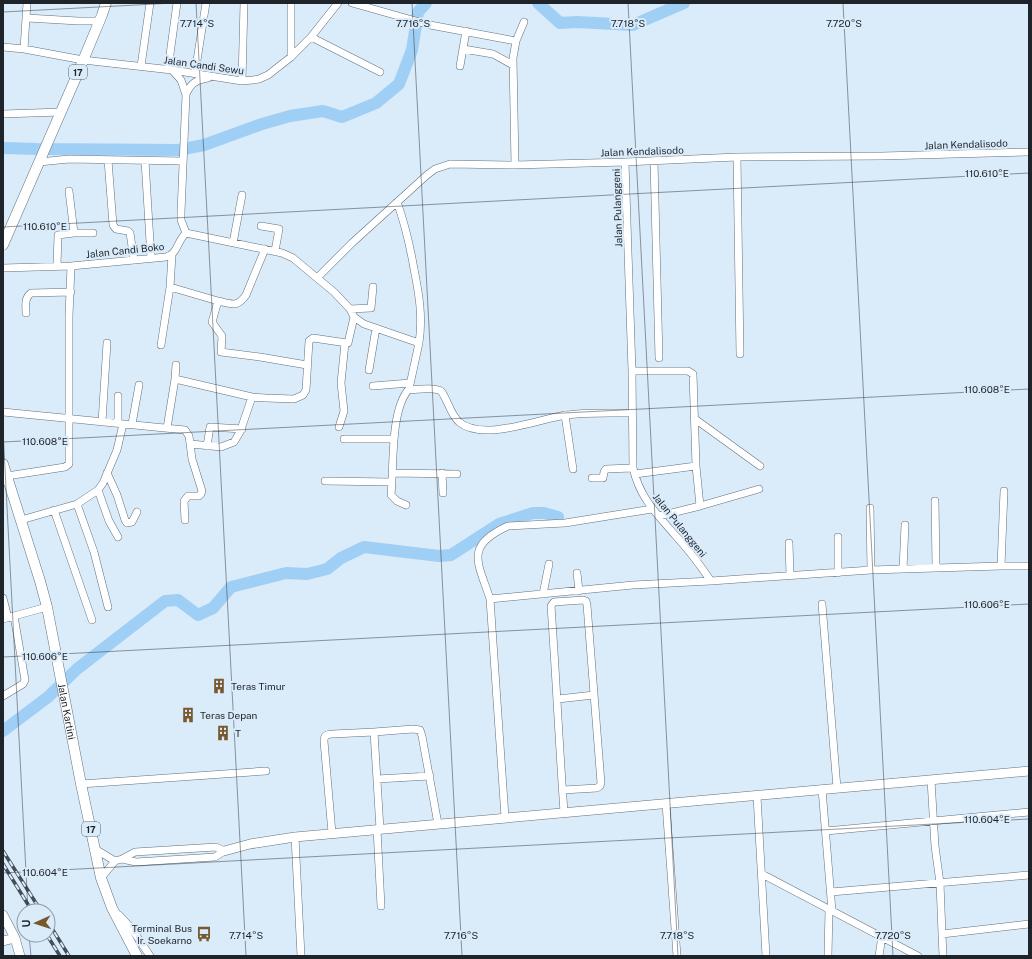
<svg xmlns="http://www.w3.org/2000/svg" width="1032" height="959" font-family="'Public Sans',sans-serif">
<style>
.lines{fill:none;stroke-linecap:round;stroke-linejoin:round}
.river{stroke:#a0cff6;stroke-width:12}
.minor-casing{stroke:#61707d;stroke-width:8}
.major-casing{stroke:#61707d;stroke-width:10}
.highway-casing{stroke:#61707d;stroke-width:11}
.minor{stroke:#fff;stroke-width:7}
.major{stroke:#fff;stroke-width:9}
.highway{stroke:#fff;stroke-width:10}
.rail-casing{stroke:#454e56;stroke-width:3.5}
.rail{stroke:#daebfa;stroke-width:2;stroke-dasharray:6;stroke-linecap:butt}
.ticks{fill:none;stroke:#1e242a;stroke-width:1;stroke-opacity:0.45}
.labels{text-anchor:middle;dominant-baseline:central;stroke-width:4;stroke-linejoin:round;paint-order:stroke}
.shield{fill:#daebfa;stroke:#566068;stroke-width:1}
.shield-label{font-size:9px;font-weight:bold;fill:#1e242a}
.street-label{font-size:10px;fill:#1e242a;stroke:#daebfa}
.poi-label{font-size:10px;fill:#1e242a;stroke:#daebfa;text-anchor:start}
.ticks-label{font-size:10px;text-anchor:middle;fill:#1e242a;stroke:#daebfa;stroke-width:4;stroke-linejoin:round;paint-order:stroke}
</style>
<rect width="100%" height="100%" fill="#daebfa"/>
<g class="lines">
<path class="river" d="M538 3 560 23 577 22 633 25 684 3
M3 148 37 149 178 150 204 145 262 124 290 116 323 111 342 117 376 103 399 84 412 50 418 12 426 3
M3 731 48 697 77 669 165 601 178 600 198 615 213 608 231 587 286 573 307 574 327 569 341 558 364 547 439 556 451 555 499 524 533 513H544L558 517"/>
<g class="minor-casing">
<path id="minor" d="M27 3 24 49 83 60 172 70 242 81 253 80 259 79 268 75 291 57 311 37 338 3
M291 3V57
M352 3 430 25 516 41
M27 18 78 21H100
M311 37 380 72
M3 47 24 49
M463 49 493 54 513 65
M141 66 150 3
M460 66 466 31
M168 69 177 3
M172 70 181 80 186 95 181 212V220L186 233
M195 73 206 3
M242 81 244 3
M186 94C191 83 196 80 208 78
M3 114 61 112
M737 157 740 354
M108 160 113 225 116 229 128 231 130 233 134 260
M145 161 151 258
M654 161 659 358
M39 162 69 159 183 161
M625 162 632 371 633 468C640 498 656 513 675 535 688 549 700 565 711 581L871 570 1001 566H1029
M515 165 513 58 516 41 524 22
M397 202C405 224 410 246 414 269 419 294 423 317 419 343
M261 226 279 229 275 251
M74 233H93
M233 243 242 195
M57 266 58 235 74 233 69 191
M3 268 71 266 166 257C178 254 177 241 186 233L282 253 293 258 317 278 352 243 427 175 435 169 450 164 515 165 625 162 737 157 882 156 1029 152
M317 278 334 292 350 309 354 317 364 324 419 343 409 389C419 391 431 386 441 391 448 400 450 414 459 422 483 442 538 419 566 415 587 412 610 413 632 413
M170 287 218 301 212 322 222 336 221 352 260 357 307 365
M218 301C232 304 237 308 246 295L265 249
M350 309 371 308 373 287
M26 313C26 306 24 298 31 293L71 292
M161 345 170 287 172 255
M369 370 376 328
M632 371H688L693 374 696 466 700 506 659 516
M175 379 176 365
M373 386 410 383
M3 412 185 430 189 436 192 459 202 491 201 494 199 496H188L184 501 185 520
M565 415 573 469
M695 419 760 466
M102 422 107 343
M118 423V396
M132 424 139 385
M339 427 344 411 341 383 345 343
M167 428 175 379 252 397 266 398 294 399 303 395 306 390 309 341 313 338 347 343H348L354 317
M344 439H394
M191 444 221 447 234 442 240 432 252 397
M207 446 210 427 242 429
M107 473 117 495 125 520 127 523 132 522 137 512
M393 473 457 474
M442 473 443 493
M635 474 696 466
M7 476 65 467 69 464V316L71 266
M592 478H603L604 472 606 469 633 468
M325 481 392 482
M98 490 109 521 118 537
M935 501 936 567
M77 504 94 552 108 607
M406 505 397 501 391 495C394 467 390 410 409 389
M700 506 759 489
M870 508 871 570
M54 510 92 620
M21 520 77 504 98 490 103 483 117 450 123 424
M789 543 790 575
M1001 566 1004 491
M903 569 905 525
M577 573 579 591
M838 573V537
M543 594 549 564
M3 598 8 618
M490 599C478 562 464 546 508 526L565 523 652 509
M822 604 837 788
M3 619 47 607
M3 696 23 684 25 680 14 616
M558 699 594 695
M377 779 430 776
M931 780 935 846 940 883 942 934 1029 924
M81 784 266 771
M822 789 832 911
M563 790 597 788 600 786 601 783 587 605 586 601 583 600 554 602 551 606C556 675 559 744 564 812
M757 796 766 956
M666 804 677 956
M505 817 490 599 633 585 711 581
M377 829 381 906
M380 829 374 732 413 729 420 730 422 736 438 824
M826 831 1029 812
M332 833 324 741C324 735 327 734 333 734L374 732
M295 837 301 956
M95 849 115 861
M122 859 136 862 215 857 224 851
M762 874 918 956
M101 878 115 861 122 859 135 852 216 847 224 851
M831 892 1029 875
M119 915 132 929 150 956
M942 934 943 956
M828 956 829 909
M879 956 882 936"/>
</g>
<g class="major-casing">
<path id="major" d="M224 851 250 844 295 837 1029 771
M3 915 15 938 20 956
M3 941 15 938"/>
</g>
<g class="highway-casing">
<g id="highway">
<path d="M3 245 77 75 102 15 106 3"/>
<path id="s1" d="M3 464 40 581 47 607 81 784 101 878 112 908 137 956"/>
</g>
</g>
<use href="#minor" class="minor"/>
<use href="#major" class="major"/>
<use href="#highway" class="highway"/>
<g class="rail-casing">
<path id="rail" d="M3 851 41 911
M3 864 32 911
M48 922 69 956
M47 935 60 956"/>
</g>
<use href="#rail" class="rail"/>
</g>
<path class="ticks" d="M196 3 246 956M412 3 462 956M628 3 678 956M843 3 893 956M3 12 174 3M3 227 1029 173M3 430 28 911M3 442 1029 389M3 657 1029 604M3 873 1029 819M29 935 31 956"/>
<defs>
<g id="building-bare" transform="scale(1.2)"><path d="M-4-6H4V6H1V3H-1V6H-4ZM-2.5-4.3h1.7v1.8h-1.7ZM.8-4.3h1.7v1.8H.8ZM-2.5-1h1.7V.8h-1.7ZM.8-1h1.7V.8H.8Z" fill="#77592d" stroke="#daebfa" stroke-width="2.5" paint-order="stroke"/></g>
<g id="bus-bare" transform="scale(1.2)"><path d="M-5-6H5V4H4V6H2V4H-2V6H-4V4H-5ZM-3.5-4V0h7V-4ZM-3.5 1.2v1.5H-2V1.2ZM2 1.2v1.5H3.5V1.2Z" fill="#77592d" stroke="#daebfa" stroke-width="2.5" paint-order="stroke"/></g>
</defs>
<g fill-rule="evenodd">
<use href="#building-bare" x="219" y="686"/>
<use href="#building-bare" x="188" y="715"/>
<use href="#building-bare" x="223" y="733"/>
<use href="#bus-bare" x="204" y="934"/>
</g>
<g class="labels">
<g class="shield">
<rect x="69" y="65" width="18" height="14" rx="3"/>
<rect x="82" y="822" width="18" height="14" rx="3"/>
</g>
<g class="shield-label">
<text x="78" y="72">17</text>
<text x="91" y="829">17</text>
</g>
<g class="street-label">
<text transform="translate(204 65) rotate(8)">Jalan Candi Sewu</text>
<text transform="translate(966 144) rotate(-2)">Jalan Kendalisodo</text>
<text transform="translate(642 151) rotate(-2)">Jalan Kendalisodo</text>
<text transform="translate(617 208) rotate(-92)">Jalan Pulanggeni</text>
<text transform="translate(125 250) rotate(-6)">Jalan Candi Boko</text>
<text transform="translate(680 525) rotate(51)">Jalan Pulanggeni</text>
<text stroke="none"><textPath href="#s1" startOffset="256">Jalan Kartini</textPath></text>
</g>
<g class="poi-label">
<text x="231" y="686">Teras Timur</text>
<text x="200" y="715">Teras Depan</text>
<text x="235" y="733">T</text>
<text x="192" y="928" text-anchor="end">Terminal Bus<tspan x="192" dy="12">Ir. Soekarno</tspan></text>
</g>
</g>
<g class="ticks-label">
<text x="197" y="27">7.714°S</text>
<text x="413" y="27">7.716°S</text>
<text x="628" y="27">7.718°S</text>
<text x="844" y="27">7.720°S</text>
<text x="987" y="177">110.610°E</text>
<text x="45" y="230">110.610°E</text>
<text x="987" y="393">110.608°E</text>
<text x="45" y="445">110.608°E</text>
<text x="987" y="608">110.606°E</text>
<text x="45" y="660">110.606°E</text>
<text x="987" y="823">110.604°E</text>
<text x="45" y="876">110.604°E</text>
<text x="246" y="939">7.714°S</text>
<text x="461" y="939">7.716°S</text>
<text x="677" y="939">7.718°S</text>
<text x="893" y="939">7.720°S</text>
</g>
<rect width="1032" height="959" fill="none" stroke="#1e242a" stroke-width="8"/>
<g transform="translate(36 923) rotate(267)"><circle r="19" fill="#daebfa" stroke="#8f9ba7"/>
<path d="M0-3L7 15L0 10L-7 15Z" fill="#77592d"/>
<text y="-6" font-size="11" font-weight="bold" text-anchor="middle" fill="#1e242a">U</text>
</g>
</svg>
